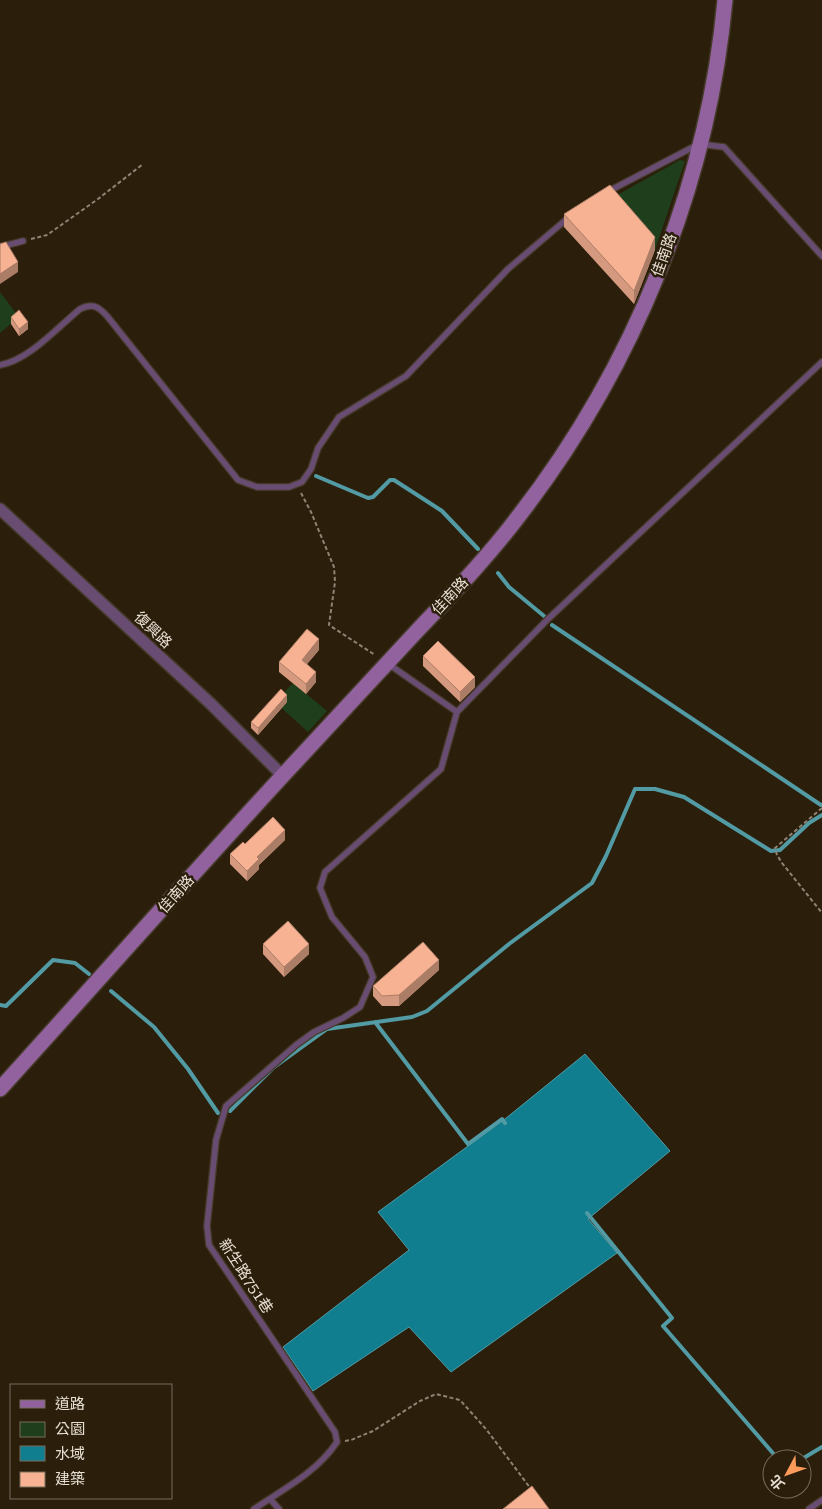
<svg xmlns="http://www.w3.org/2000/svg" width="822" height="1509" font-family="'Roboto Serif','Noto Sans TC',serif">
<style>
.green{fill:#1f3e1c}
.water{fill:#117e8f;stroke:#529ba4}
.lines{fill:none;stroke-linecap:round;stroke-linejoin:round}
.stream{stroke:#529ba4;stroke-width:4}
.lane-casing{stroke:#453a28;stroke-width:8}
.street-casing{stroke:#453a28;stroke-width:14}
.secondary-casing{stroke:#453a28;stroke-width:18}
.path{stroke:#8e8374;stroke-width:2;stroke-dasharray:4 2.5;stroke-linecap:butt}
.lane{stroke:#684c71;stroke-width:5.5}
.street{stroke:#684c71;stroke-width:11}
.secondary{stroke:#91629e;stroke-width:15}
.wall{fill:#d4997e}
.shaded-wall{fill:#ac7d66}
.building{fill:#f6b292;stroke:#ac7d66}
.labels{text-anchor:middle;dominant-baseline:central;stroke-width:5;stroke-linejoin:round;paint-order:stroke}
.street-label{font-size:15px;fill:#e8dfd4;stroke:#2b1f0c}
</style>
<rect width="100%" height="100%" fill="#2b1f0c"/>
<path class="green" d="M680 160 685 161 655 250 610 199Z
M0 292 19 317 0 333Z
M293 683 327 711 308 732 275 702Z"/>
<path class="water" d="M585 1054 670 1151 588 1219 617 1253 451 1372 409 1327 313 1391 283 1347 409 1250 378 1212 505 1119Z"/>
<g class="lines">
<path class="stream" d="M316 476 368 498 373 497 390 480H394L442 511 478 549
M498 573 509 587 544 616
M552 625 821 805
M111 991 154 1027 188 1069 218 1113
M0 1005 6 1006 53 960 75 963 89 974
M375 1022 468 1144 502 1119 505 1123
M230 1111 273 1068 327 1029 412 1017 427 1011 509 944 592 883 606 856 635 789H655L684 797 771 851 780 850 809 823 822 815
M587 1213 672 1318 663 1326 778 1459
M802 1459 822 1447"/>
<g class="lane-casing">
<path id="lane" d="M607 192 699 144 724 147 822 256
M0 247 23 241
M0 365C28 361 58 327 80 309 92 303 98 306 107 316L238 480 257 487H289L302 482 311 469 318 448 339 417 406 376 508 269 568 218
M387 663 457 712
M270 1499 279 1509
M254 1509C284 1489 317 1472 337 1442L335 1432 209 1245 207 1226 216 1140 226 1106 296 1045 314 1032 343 1018 360 1007 373 977 365 957 332 917 320 888 325 872 441 769 457 712 548 619 822 362
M809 1509 822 1500"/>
</g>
<g class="street-casing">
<path id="street" d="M0 509 211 704 283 776"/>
</g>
<g class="secondary-casing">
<path id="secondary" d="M0 1089C96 983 191 875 288 770 331 724 373 678 416 632 451 595 487 558 518 517 633 369 708 186 725 0"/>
</g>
<path class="path" d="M31 239 47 235 98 199 143 164
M301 493 311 512 334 567 335 582 329 625 375 655
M822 808 775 848 777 855 782 863 822 913
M345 1441 351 1440 373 1431 420 1401 436 1394 460 1400 486 1429 531 1489"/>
<use href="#lane" class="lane"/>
<use href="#street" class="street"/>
<use href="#secondary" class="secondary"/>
</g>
<path class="wall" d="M564 214 655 250 634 304 564 227Z
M11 317 28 329 19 336 11 324Z
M319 650 307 664 316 682 306 694 279 672V662Z
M423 656 475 687 460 702 423 666Z
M287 702 258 735 251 728V722Z
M285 840 259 865V869L247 881 230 864V854L245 844Z
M263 944 309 954 284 977 263 954Z
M439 970 399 1006H382L373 996V986Z"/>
<path class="shaded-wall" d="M655 237V250L634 304V291Z
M18 262V272L0 284V274Z
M28 322V329L19 336V329Z
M319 639V650L302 670V660Z
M316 672V682L306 694V684Z
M475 677V687L460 702V692Z
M287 695V702L258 735V728Z
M285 830V840L259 865V869L247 881V871L257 857Z
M309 944V954L284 977V967Z
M439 960V970L399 1006V995Z"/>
<path class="building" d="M610 185 655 237 634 291 564 214Z
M6 242 18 262 0 274V244Z
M19 310 28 322 19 329 11 317Z
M307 629 319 639 302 660 316 672 306 684 279 662Z
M438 641 475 677 460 692 423 656Z
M281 689 287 695 258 728 251 722Z
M273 817 285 830 257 857 259 859 247 871 230 854 243 842 245 844Z
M288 921 309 944 284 967 263 944Z
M423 942 439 960 399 995 382 996 373 986Z
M532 1486 549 1509H503Z"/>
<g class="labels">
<g class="street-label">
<text transform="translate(664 255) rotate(-70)">佳南路</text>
<text transform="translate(450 596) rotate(-47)">佳南路</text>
<text transform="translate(153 630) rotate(43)">復興路</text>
<text transform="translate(176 894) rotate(-48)">佳南路</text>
<text transform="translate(246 1276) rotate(57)">新生路751巷</text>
</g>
</g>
<rect x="10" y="1384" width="162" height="115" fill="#2b1f0c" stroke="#776c5c"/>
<rect x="20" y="1400" width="25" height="8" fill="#91629e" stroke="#776c5c"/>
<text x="55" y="1409" font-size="15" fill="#e8dfd4">道路</text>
<rect x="20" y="1422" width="25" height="15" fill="#1f3e1c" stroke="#776c5c"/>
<text x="55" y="1434" font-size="15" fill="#e8dfd4">公園</text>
<rect x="20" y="1446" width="25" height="15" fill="#117e8f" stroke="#776c5c"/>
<text x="55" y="1459" font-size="15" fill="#e8dfd4">水域</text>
<rect x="20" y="1472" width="25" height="15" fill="#f6b292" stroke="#776c5c"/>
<text x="55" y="1484" font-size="15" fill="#e8dfd4">建築</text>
<g transform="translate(787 1474) rotate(229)"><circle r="24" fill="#2b1f0c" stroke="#776c5c"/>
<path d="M0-4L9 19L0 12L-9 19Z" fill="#ff9b5a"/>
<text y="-8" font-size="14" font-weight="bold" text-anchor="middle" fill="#e8dfd4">北</text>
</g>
</svg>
